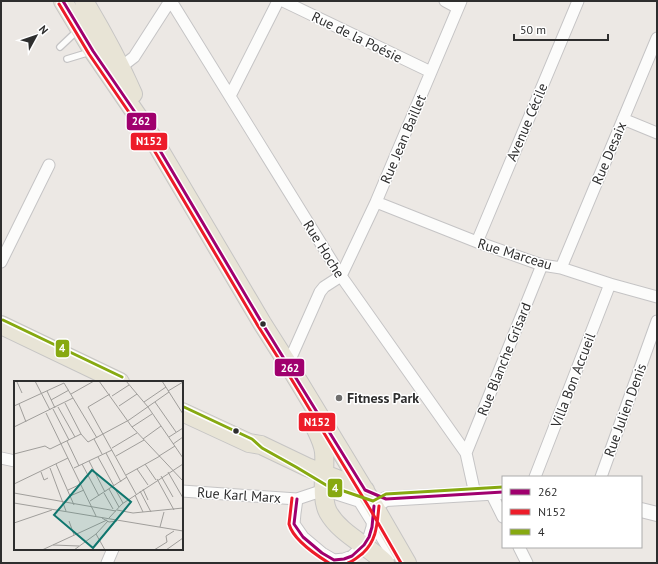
<svg xmlns="http://www.w3.org/2000/svg" width="658" height="564" font-family="'PT Sans',sans-serif">
<style>
.lines{fill:none;stroke-linecap:round;stroke-linejoin:round}
.service-casing{stroke:#c5c4c5;stroke-width:8}
.minor-casing{stroke:#c5c4c5;stroke-width:13}
.tertiary-casing{stroke:#c5c4c5;stroke-width:16}
.primary-casing{stroke:#c6c5c4;stroke-width:20}
.service{stroke:#fcfcfb;stroke-width:5.5}
.minor{stroke:#fcfcfb;stroke-width:11}
.tertiary{stroke:#fcfcfb;stroke-width:14}
.primary{stroke:#e8e4d6;stroke-width:18}
.bus-1-casing{stroke:#fff;stroke-width:6}
.bus-2-casing{stroke:#fff;stroke-width:6}
.bus-3-casing{stroke:#fff;stroke-width:6}
.bus-1{stroke:#a0006e;stroke-width:3}
.bus-2{stroke:#ed1c29;stroke-width:3}
.bus-3{stroke:#87a911;stroke-width:3}
.bus-dot{fill:#2e2e2e;stroke:#fff;stroke-width:1.5}
.poi-dot{fill:#706f6e;stroke:#fff;stroke-width:1.5}
.labels{text-anchor:middle;dominant-baseline:central;stroke-width:3;stroke-linejoin:round;paint-order:stroke}
.street-label{font-size:14px;fill:#2e2e2e;stroke:#fff}
.poi-label{font-size:14px;font-weight:bold;fill:#2e2e2e;stroke:#fff;text-anchor:start}
.inset-road{fill:none;stroke:#a09e9b;stroke-width:1}
.view{fill:#0f766e;fill-opacity:0.15;stroke:#0f766e;stroke-width:2}
.inset-edge{fill:none;stroke:#2e2e2e;stroke-width:2}
.line-badge{stroke:#fff;stroke-width:1.5}
.badge-label{font-size:11px;text-anchor:middle;font-weight:bold;fill:#fff}
</style>
<rect width="100%" height="100%" fill="#ece8e4"/>
<g class="lines">
<g class="service-casing">
<path id="service" d="M60 47 77 31
M67 59 90 52"/>
</g>
<g class="minor-casing">
<path id="minor" d="M171 1 341 276 466 453 475 494
M283 1 431 72
M445 1 458 8
M121 67 134 57 170 1
M230 96 278 1
M623 119 657 133
M376 202 477 242 542 265 561 268 610 284 657 297
M477 242 578 1
M1 262 49 165
M561 268 657 38
M341 276 376 202 431 72 461 1
M288 364 320 292 324 287 341 276
M466 453 542 265
M1 458 15 461
M535 477 610 284
M601 477 657 321
M182 491 297 499 324 490 374 506 372 527 369 537 364 545 352 556 344 559 334 560 322 553 303 537 294 524 295 513 297 499
M491 493 503 517
M358 499 392 554
M519 547 527 563
M107 563 113 549"/>
</g>
<g class="tertiary-casing">
<path id="tertiary" d="M374 506 386 499 503 492
M641 510 657 514"/>
</g>
<g class="primary-casing">
<path id="primary" d="M63 1 93 51 152 137 262 323 288 364 374 506 407 563
M84 1C102 31 119 62 133 94
M1 325 120 382
M182 412 249 443 261 445 307 467 365 490
M313 423C317 432 323 442 324 452 326 469 320 497 328 512 341 535 368 545 385 563"/>
</g>
<use href="#service" class="service"/>
<use href="#minor" class="minor"/>
<use href="#tertiary" class="tertiary"/>
<use href="#primary" class="primary"/>
<g class="bus-1-casing">
<path id="bus-1" d="M63 1 93 51 152 137 262 323 365 490
M365 490 386 499 503 492
M297 499 294 524 303 537 322 553 334 560 344 559 352 556 364 545 369 537 372 527 374 506"/>
</g>
<g class="bus-2-casing">
<path id="bus-2" d="M59 4 89 54 148 140 258 326 284 367 370 509 401 563
M292 498 289 524C293 539 316 555 329 563
M348 563C354 561 358 557 363 553 377 540 377 524 379 506"/>
</g>
<g class="bus-3-casing">
<path id="bus-3" d="M3 320 122 377
M184 407 252 439 262 448 296 467 326 485 373 501 386 494 503 487"/>
</g>
<use href="#bus-1" class="bus-1"/>
<use href="#bus-2" class="bus-2"/>
<use href="#bus-3" class="bus-3"/>
</g>
<g class="bus-dot">
<circle cx="263" cy="324" r="3.5"/>
<circle cx="236" cy="431" r="3.5"/>
</g>
<circle class="poi-dot" cx="339" cy="398" r="4"/>
<g class="labels">
<g class="street-label">
<text transform="translate(357 37) rotate(26)">Rue de la Poésie</text>
<text transform="translate(527 122) rotate(-67)">Avenue Cécile</text>
<text transform="translate(403 139) rotate(-67)">Rue Jean Baillet</text>
<text transform="translate(609 153) rotate(-67)">Rue Desaix</text>
<text transform="translate(324 249) rotate(58)">Rue Hoche</text>
<text transform="translate(515 254) rotate(17)">Rue Marceau</text>
<text transform="translate(504 359) rotate(-68)">Rue Blanche Grisard</text>
<text transform="translate(573 380) rotate(-69)">Villa Bon Accueil</text>
<text transform="translate(625 410) rotate(-70)">Rue Julien Denis</text>
<text transform="translate(239 495) rotate(4)">Rue Karl Marx</text>
</g>
<g class="poi-label">
<text x="347" y="398">Fitness Park</text>
</g>
</g>
<g transform="translate(14 381)">
<rect width="169" height="169" fill="#ece8e4"/>
<path class="inset-road" d="M21 0 36 29M85 0 118 46 169 100M112 0 134 26 169 77M148 0 169 33M3 1 8 12M33 10 41 27M154 10 169 1M57 13 80 0M96 13 74 26 122 113M98 15 115 4M37 19 55 9M130 21 152 6M141 21 162 51M51 22 67 53M5 23 12 41M0 25 50 2 83 57M105 25 123 13M44 26 61 56M39 28 55 59M32 32 82 135M0 46 59 17M118 46 138 33M155 56 169 47M80 58 88 73M129 58 147 45M53 60 65 85M159 63 169 56M98 67 123 52M92 72 107 101M0 73 31 65 36 68 67 53 74 61 115 39 155 11M102 75 130 59M145 75 161 65M84 76 100 105M75 80 91 111M42 83 60 124M68 83 85 115M131 83 142 99M36 87 52 130M60 87 98 69M123 88 134 104M27 91 30 99 34 97M154 91 169 117M112 94 146 75M147 95 159 116M143 98 160 129M0 103 54 77M100 106 109 122M95 108 105 126M129 108 134 119M54 109 67 103M126 110 137 131M0 112 102 130M90 112 99 128M121 114 129 131M56 115 70 109M76 120 113 96M0 122 169 150M103 129 119 132 169 127M88 137 95 141 103 140M95 137 108 123 169 83M55 140 60 154M0 142 38 129M146 146 150 131M82 153 91 169M39 164 65 165M28 169 93 139M60 169 82 153 94 140M140 169 153 161 152 155 160 150M152 169 169 157"/>
<path class="view" d="M78 89 117 121 79 167 40 134Z"/>
<rect width="169" height="169" class="inset-edge"/>
</g>
<g class="line-badge">
<rect x="126" y="112" width="31" height="19" rx="4" fill="#a0006e"/>
<rect x="130" y="132" width="38" height="19" rx="4" fill="#ed1c29"/>
<rect x="55" y="339" width="15" height="19" rx="4" fill="#87a911"/>
<rect x="274" y="358" width="31" height="19" rx="4" fill="#a0006e"/>
<rect x="298" y="412" width="38" height="20" rx="4" fill="#ed1c29"/>
<rect x="327" y="478" width="16" height="20" rx="4" fill="#87a911"/>
</g>
<g class="badge-label">
<text x="141" y="125">262</text>
<text x="149" y="145">N152</text>
<text x="62" y="352">4</text>
<text x="290" y="372">262</text>
<text x="317" y="426">N152</text>
<text x="335" y="492">4</text>
</g>
<rect width="658" height="564" fill="none" stroke="#2e2e2e" stroke-width="4"/>
<rect x="502" y="476" width="140" height="72" fill="#ffffff" stroke="#ababab"/>
<rect x="510" y="489" width="20" height="6" fill="#a0006e" stroke="#ababab"/>
<text x="538" y="496" font-size="12" fill="#2e2e2e">262</text>
<rect x="510" y="509" width="20" height="6" fill="#ed1c29" stroke="#ababab"/>
<text x="538" y="516" font-size="12" fill="#2e2e2e">N152</text>
<rect x="510" y="529" width="20" height="6" fill="#87a911" stroke="#ababab"/>
<text x="538" y="536" font-size="12" fill="#2e2e2e">4</text>
<g transform="translate(36 36) rotate(50)" stroke="#ffffff" stroke-width="3" paint-order="stroke">
<path d="M0-3L7 15L0 10L-7 15Z" fill="#2e2e2e"/>
<text y="-6" font-size="11" font-weight="bold" text-anchor="middle" fill="#2e2e2e">N</text>
</g>
<path d="M514 34v6h94v-6" fill="none" stroke="#2e2e2e" stroke-width="2"/>
<text x="520" y="34" font-size="12" fill="#2e2e2e" stroke="#ffffff" stroke-width="3" paint-order="stroke">50 m</text>
</svg>
